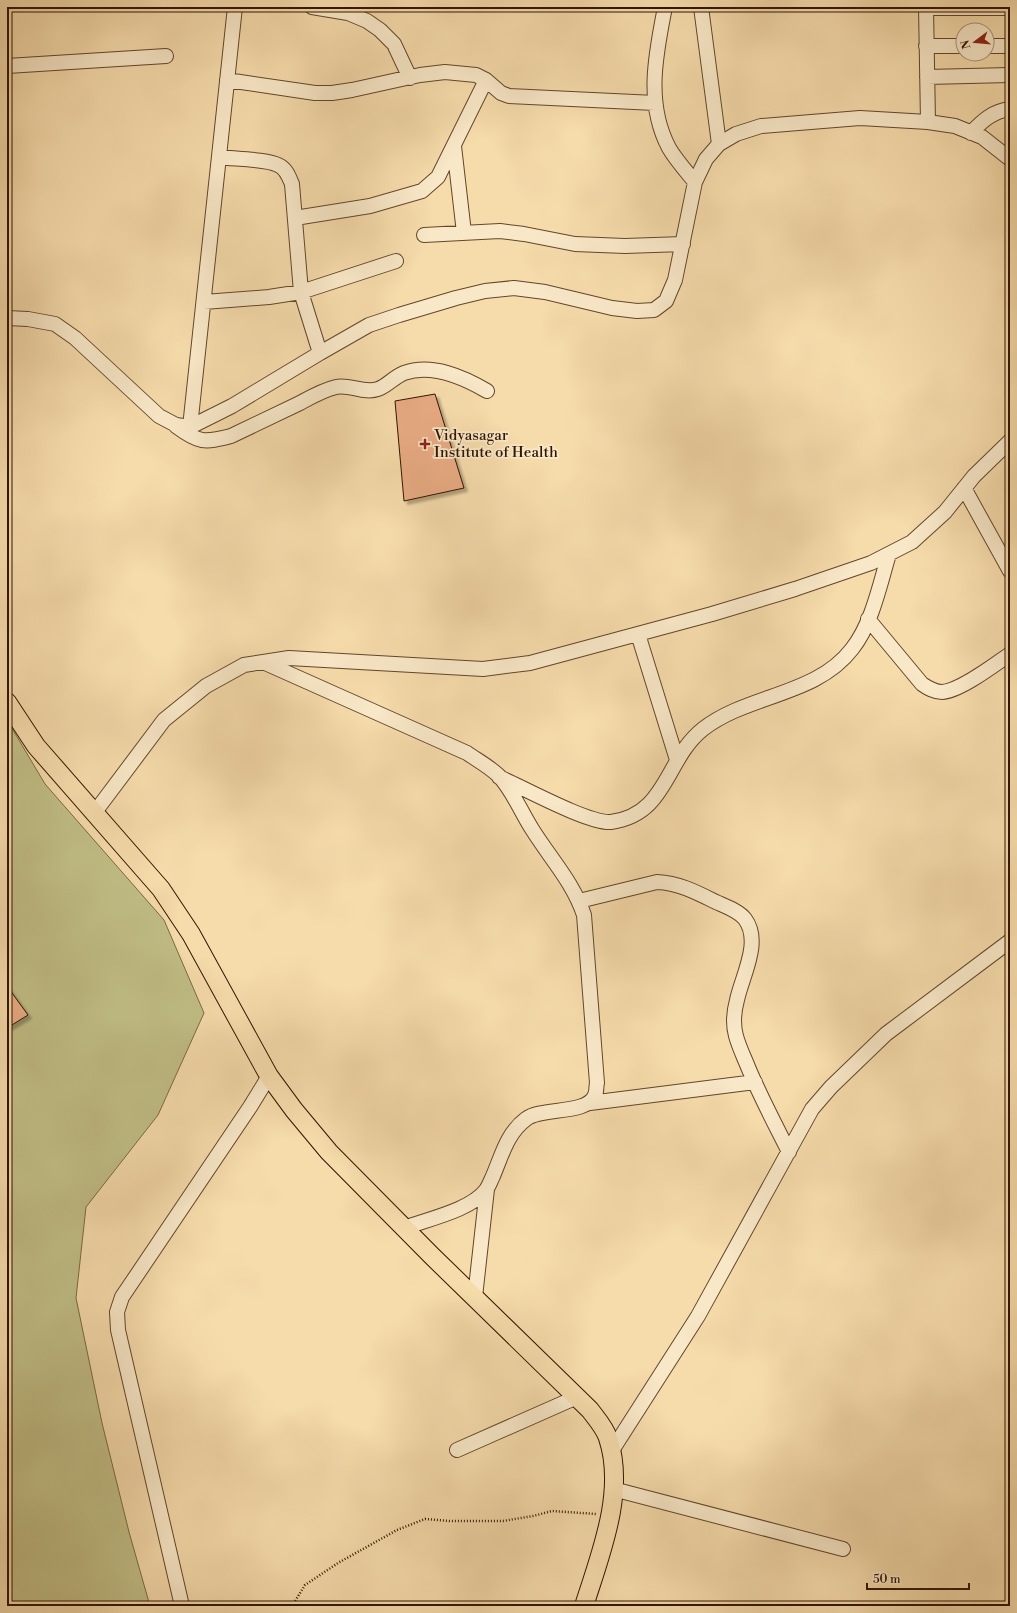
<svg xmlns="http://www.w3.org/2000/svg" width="1017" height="1613" font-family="'Libre Bodoni',serif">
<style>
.green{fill:#c1be86;stroke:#796944}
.building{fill:#e8ab83;stroke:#311401;filter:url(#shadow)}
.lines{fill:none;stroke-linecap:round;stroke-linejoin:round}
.minor-casing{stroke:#62462c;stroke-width:16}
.major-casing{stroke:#311401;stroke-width:20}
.path{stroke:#311401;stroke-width:2.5;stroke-dasharray:1 2;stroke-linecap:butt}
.minor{stroke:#f9e8c8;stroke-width:14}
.major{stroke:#f6dbab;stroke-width:18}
.poi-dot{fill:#8f2418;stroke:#f9e8c8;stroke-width:1.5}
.labels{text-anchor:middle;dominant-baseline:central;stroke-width:3.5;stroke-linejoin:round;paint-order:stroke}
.poi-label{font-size:15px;fill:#311401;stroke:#f9e8c8;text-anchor:start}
</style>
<defs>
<filter id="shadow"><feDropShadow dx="3.5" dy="3.5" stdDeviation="1" flood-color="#0004"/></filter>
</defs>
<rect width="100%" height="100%" fill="#f6dbab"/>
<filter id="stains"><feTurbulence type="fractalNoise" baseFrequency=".005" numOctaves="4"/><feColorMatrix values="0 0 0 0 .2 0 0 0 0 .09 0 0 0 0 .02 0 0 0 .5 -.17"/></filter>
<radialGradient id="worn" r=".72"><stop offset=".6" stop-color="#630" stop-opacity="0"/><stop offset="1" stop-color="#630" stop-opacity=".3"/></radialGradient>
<path class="green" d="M7 720 45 784 164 920 204 1013 158 1115 86 1207 76 1298 102 1423 129 1532 150 1606H7Z"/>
<path class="building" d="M435 394 464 488 404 501 395 401Z
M7 986 28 1015 7 1028Z"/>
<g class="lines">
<g class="minor-casing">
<path id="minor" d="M312 7 348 13 367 21 380 30 394 44 410 78
M665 7C656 53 645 103 669 148 676 160 686 171 695 182
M701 7 719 144
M926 7 928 122
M926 8H1010
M926 46H963
M987 46H1010
M7 66 166 56
M927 77 1010 75
M227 80 315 93H332L352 90 420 75 445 72 476 75 486 80 501 93 509 96 655 103
M971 133C982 121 993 111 1010 109
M454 146 464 233
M219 157C233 159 267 159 278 165 286 168 289 177 292 184L301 292 320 353
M295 218 370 206 422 191 438 177 486 80
M424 235 500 231 524 234 575 244 625 246 683 244
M204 302 269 297 301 292 396 261
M7 318 28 319 55 324 75 338 159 416 176 425 190 427 232 406 320 353 369 325 399 315 456 298 485 291 514 288 545 292 612 308 637 311 654 310 666 301 675 280 695 182 706 159 719 144 736 134 761 126 860 118 928 122 955 126 982 137 1010 159
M176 426C199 443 204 443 231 436 254 425 277 414 300 403 311 397 323 390 336 387 350 384 364 394 378 389 387 386 394 377 404 373 432 363 463 377 487 391
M190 427 235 7
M964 488 1010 571
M868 619 922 684C928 688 934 692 942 692 960 691 994 665 1010 654
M638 634 677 760
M263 662 467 753C477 760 490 767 499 776 513 791 521 812 532 829 550 858 573 882 584 915L597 1083C596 1086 597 1091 595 1095 588 1115 541 1107 526 1119 507 1133 502 1155 493 1176 491 1180 489 1186 486 1190 471 1210 428 1219 404 1228
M499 777C522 787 589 824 611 822 668 814 665 759 703 729 748 694 816 696 852 649 872 624 880 584 889 554
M95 812 164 720 206 686 244 665 289 658 483 669 530 663 712 614 795 589 871 563 912 542 945 512 974 476 1010 441
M579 901 657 882C679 883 696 892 716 902 725 906 739 911 745 919 762 942 742 976 737 1000 734 1011 733 1025 736 1036 739 1047 744 1057 748 1067 760 1096 775 1124 789 1152
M590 1103 755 1082
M475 1297 487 1189
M457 1450 577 1397
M611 1452 698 1316 812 1109 831 1087 886 1034 1010 941
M613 1489 843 1549
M182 1606 118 1330 117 1312 122 1297 250 1107 269 1076"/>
</g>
<g class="major-casing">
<path id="major" d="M7 702 36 746 161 889 191 934 269 1076 294 1110 329 1152 432 1256 590 1410C596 1418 605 1428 608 1438 626 1492 600 1555 584 1606"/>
</g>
<path class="path" d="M292 1606 305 1585 338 1563 397 1530 425 1519 449 1521H503L533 1516 552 1511 596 1514"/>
<use href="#minor" class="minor"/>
<use href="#major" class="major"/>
</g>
<path class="poi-dot" d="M423 438h4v4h4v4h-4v4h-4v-4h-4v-4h4z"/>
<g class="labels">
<g class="poi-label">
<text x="434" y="435">Vidyasagar<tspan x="434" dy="17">Institute of Health</tspan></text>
</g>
</g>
<rect width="1017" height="1613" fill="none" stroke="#f6dbab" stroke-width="24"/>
<rect x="8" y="8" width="1001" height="1597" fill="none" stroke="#311401" stroke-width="2"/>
<rect x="12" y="12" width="993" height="1589" fill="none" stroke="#311401"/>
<g transform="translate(975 42) rotate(254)"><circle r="19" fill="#f9e8c8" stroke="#a99378"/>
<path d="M0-3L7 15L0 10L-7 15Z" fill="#8f2418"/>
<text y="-6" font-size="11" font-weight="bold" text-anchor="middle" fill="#311401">N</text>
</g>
<path d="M867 1583v6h102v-6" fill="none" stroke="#311401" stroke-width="2"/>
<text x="873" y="1583" font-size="12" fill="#311401" stroke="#f9e8c8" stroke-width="3" paint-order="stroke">50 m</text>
<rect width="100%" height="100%" filter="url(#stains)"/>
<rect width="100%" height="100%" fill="url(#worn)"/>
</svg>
